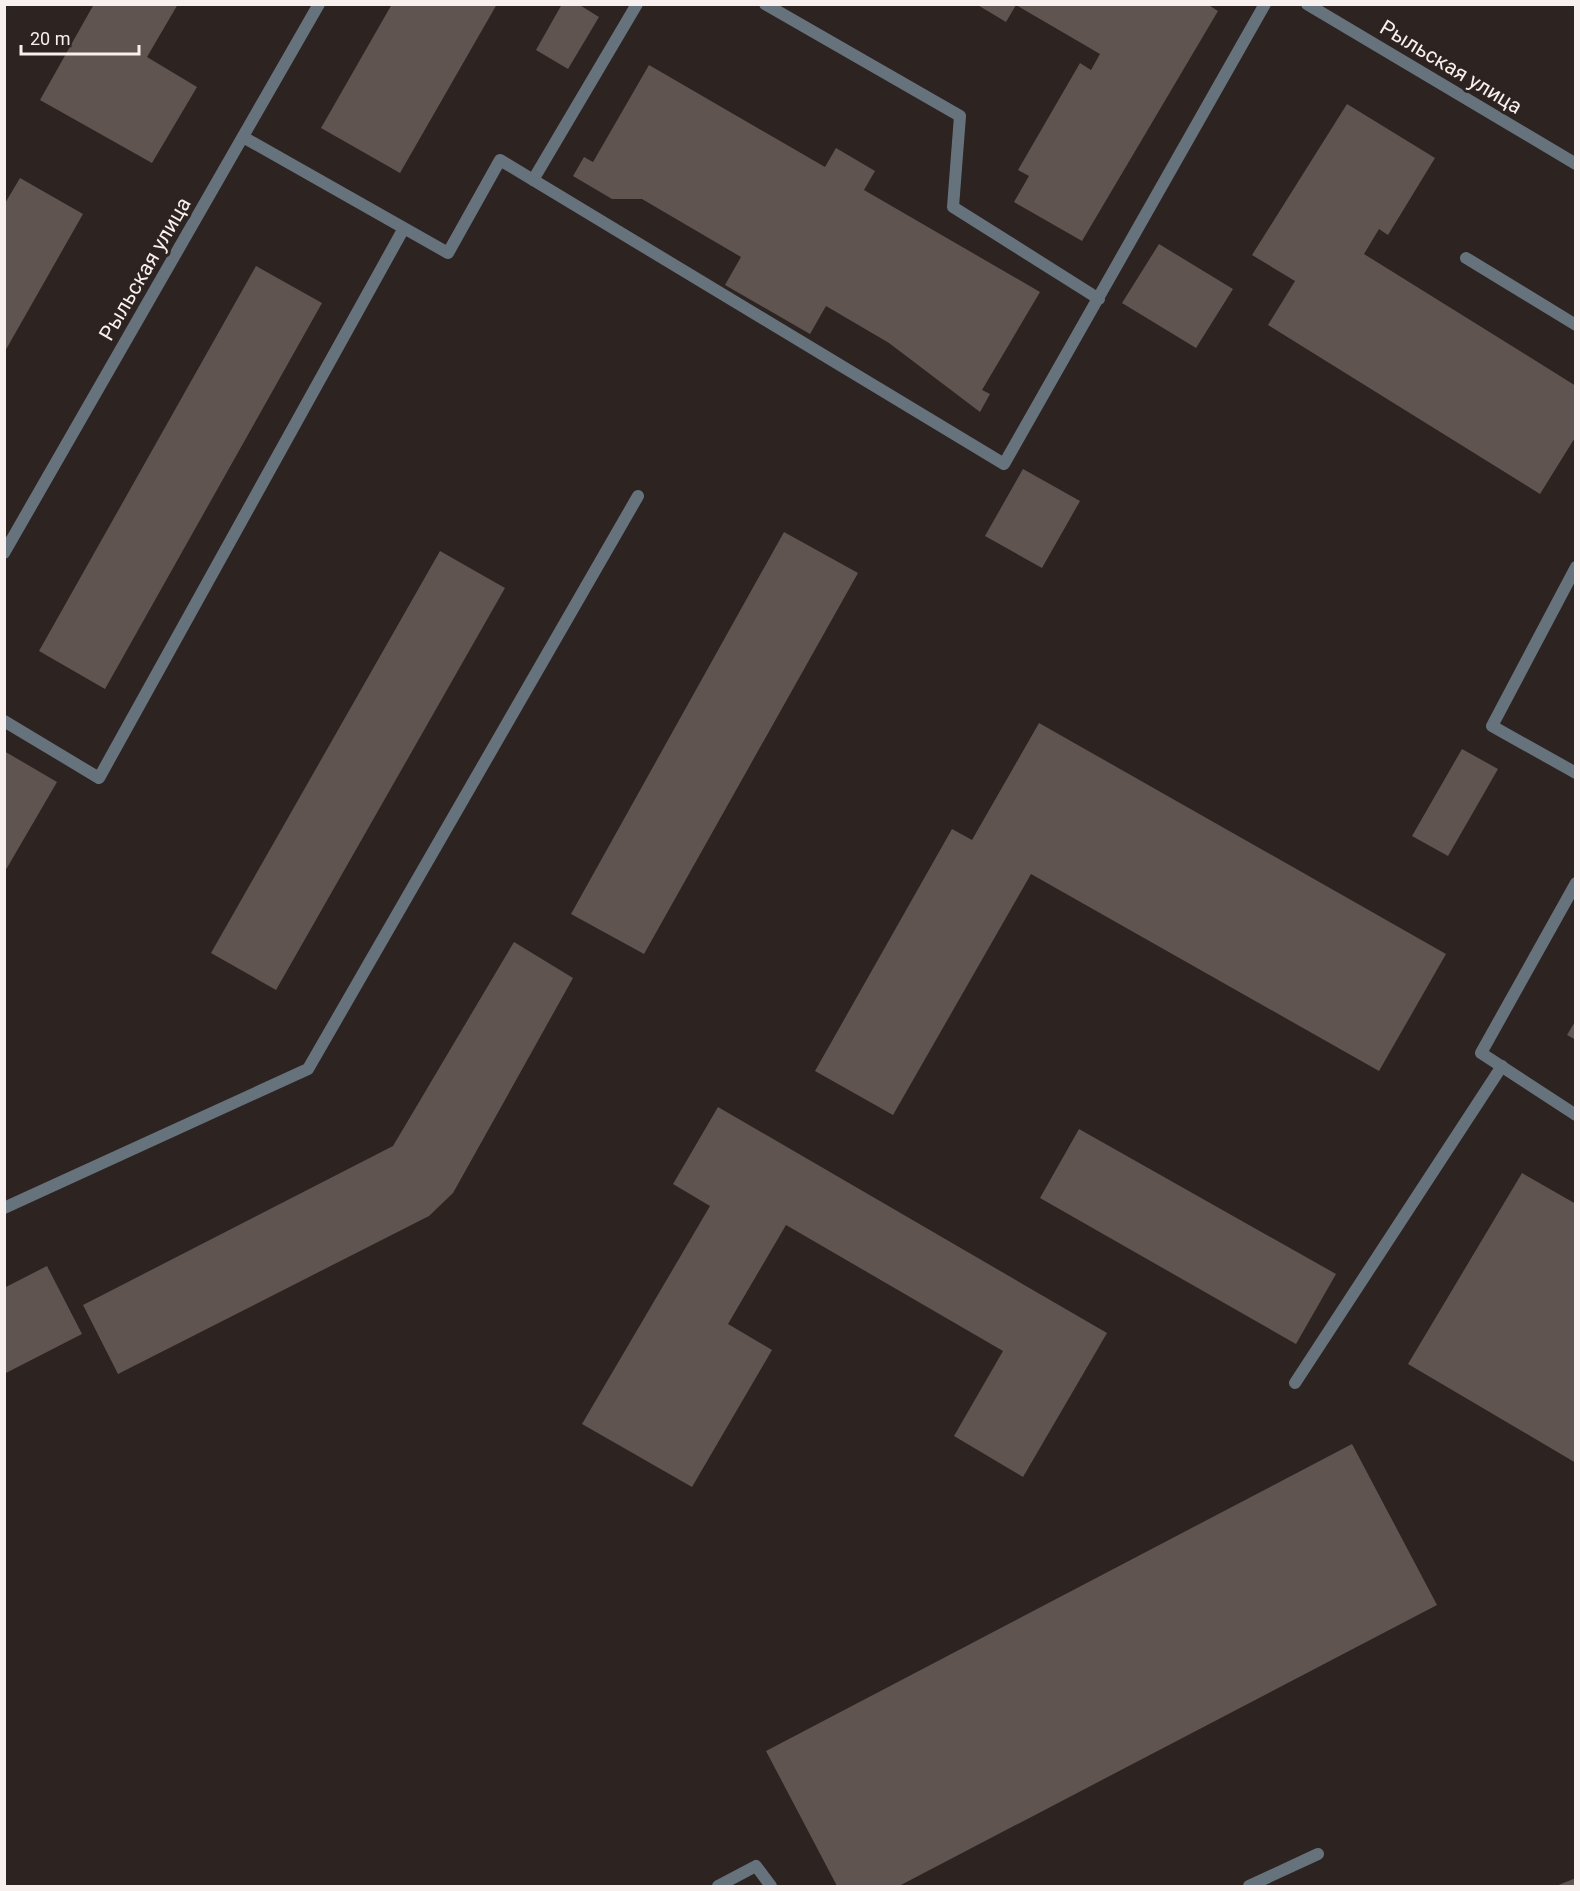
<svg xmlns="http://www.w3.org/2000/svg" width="1580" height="1891" font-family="Roboto,sans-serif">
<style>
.building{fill:#605450}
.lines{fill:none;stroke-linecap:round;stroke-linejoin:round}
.lane{stroke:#66737d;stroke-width:12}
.street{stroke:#66737d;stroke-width:12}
.labels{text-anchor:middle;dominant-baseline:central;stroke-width:6;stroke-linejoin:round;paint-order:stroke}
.street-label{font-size:21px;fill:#f8f0ee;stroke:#2d2320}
</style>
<rect width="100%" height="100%" fill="#2d2320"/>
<path class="building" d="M94 4H178L147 57 197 87 152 163 40 100Z
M392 4H497L400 173 321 128Z
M562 4H578L599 17 568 69 536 50Z
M976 4H1207L1218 11 1082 241 1014 202 1029 176 1018 170 1080 63 1091 70 1100 54 1016 5 1006 22Z
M649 65 825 167 836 148 875 171 864 190 1040 292 982 390 990 394 980 412 889 343 826 306 810 334 725 285 741 257 642 199H612L573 176 584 157 593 162Z
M1347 104 1435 158 1388 235 1379 229 1364 254 1576 386V436L1540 494 1268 325 1295 281 1252 255Z
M20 178 83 214 4 353V205Z
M1159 244 1233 289 1196 348 1122 303Z
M256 266 322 303 105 689 39 651Z
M1023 469 1080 501 1042 568 985 536Z
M784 532 858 573 644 954 571 914Z
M440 551 505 588 276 990 211 953Z
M1039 723 1446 954 1379 1071 1031 874 893 1115 815 1071 952 829 972 840Z
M1462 749 1498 769 1448 856 1412 836Z
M4 751 57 782 4 873Z
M514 942 573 978 453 1193 429 1216 118 1374 83 1305 393 1146Z
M1576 1020V1040L1567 1035Z
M718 1107 1107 1333 1023 1477 954 1436 1003 1351 786 1225 728 1324 772 1350 692 1487 582 1424 710 1206 673 1184Z
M1079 1129 1336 1274 1296 1344 1040 1198Z
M1522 1173 1576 1204V1463L1408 1364Z
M47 1266 82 1334 4 1374V1288Z
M1352 1444 1437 1605 899 1886H837L766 1751Z
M1576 1878V1886H1556Z"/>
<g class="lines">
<path class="lane" d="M765 4 960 116 953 207 1099 299
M243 137 448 253 500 160 1004 464 1265 4
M533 180 637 4
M1466 258 1576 325
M1576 567 1492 726 1576 773
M4 721 99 778 404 228
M4 1208 308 1069 638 496
M1295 1383 1502 1066
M718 1886 756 1866 771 1886
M1249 1886 1318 1854"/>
<path class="street" d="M1307 4 1576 164
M4 553 319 4
M1576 883 1481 1053 1576 1115"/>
</g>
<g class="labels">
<g class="street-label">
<text transform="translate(1451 67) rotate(31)">Рыльская улица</text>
<text transform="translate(145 269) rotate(-60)">Рыльская улица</text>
</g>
</g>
<rect width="1580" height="1891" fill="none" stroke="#f8f0ee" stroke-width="12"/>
<path d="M21 45v9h118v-9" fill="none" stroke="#f8f0ee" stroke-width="3"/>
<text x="30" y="45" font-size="18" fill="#f8f0ee" stroke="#2d2320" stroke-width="4.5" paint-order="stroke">20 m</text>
</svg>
